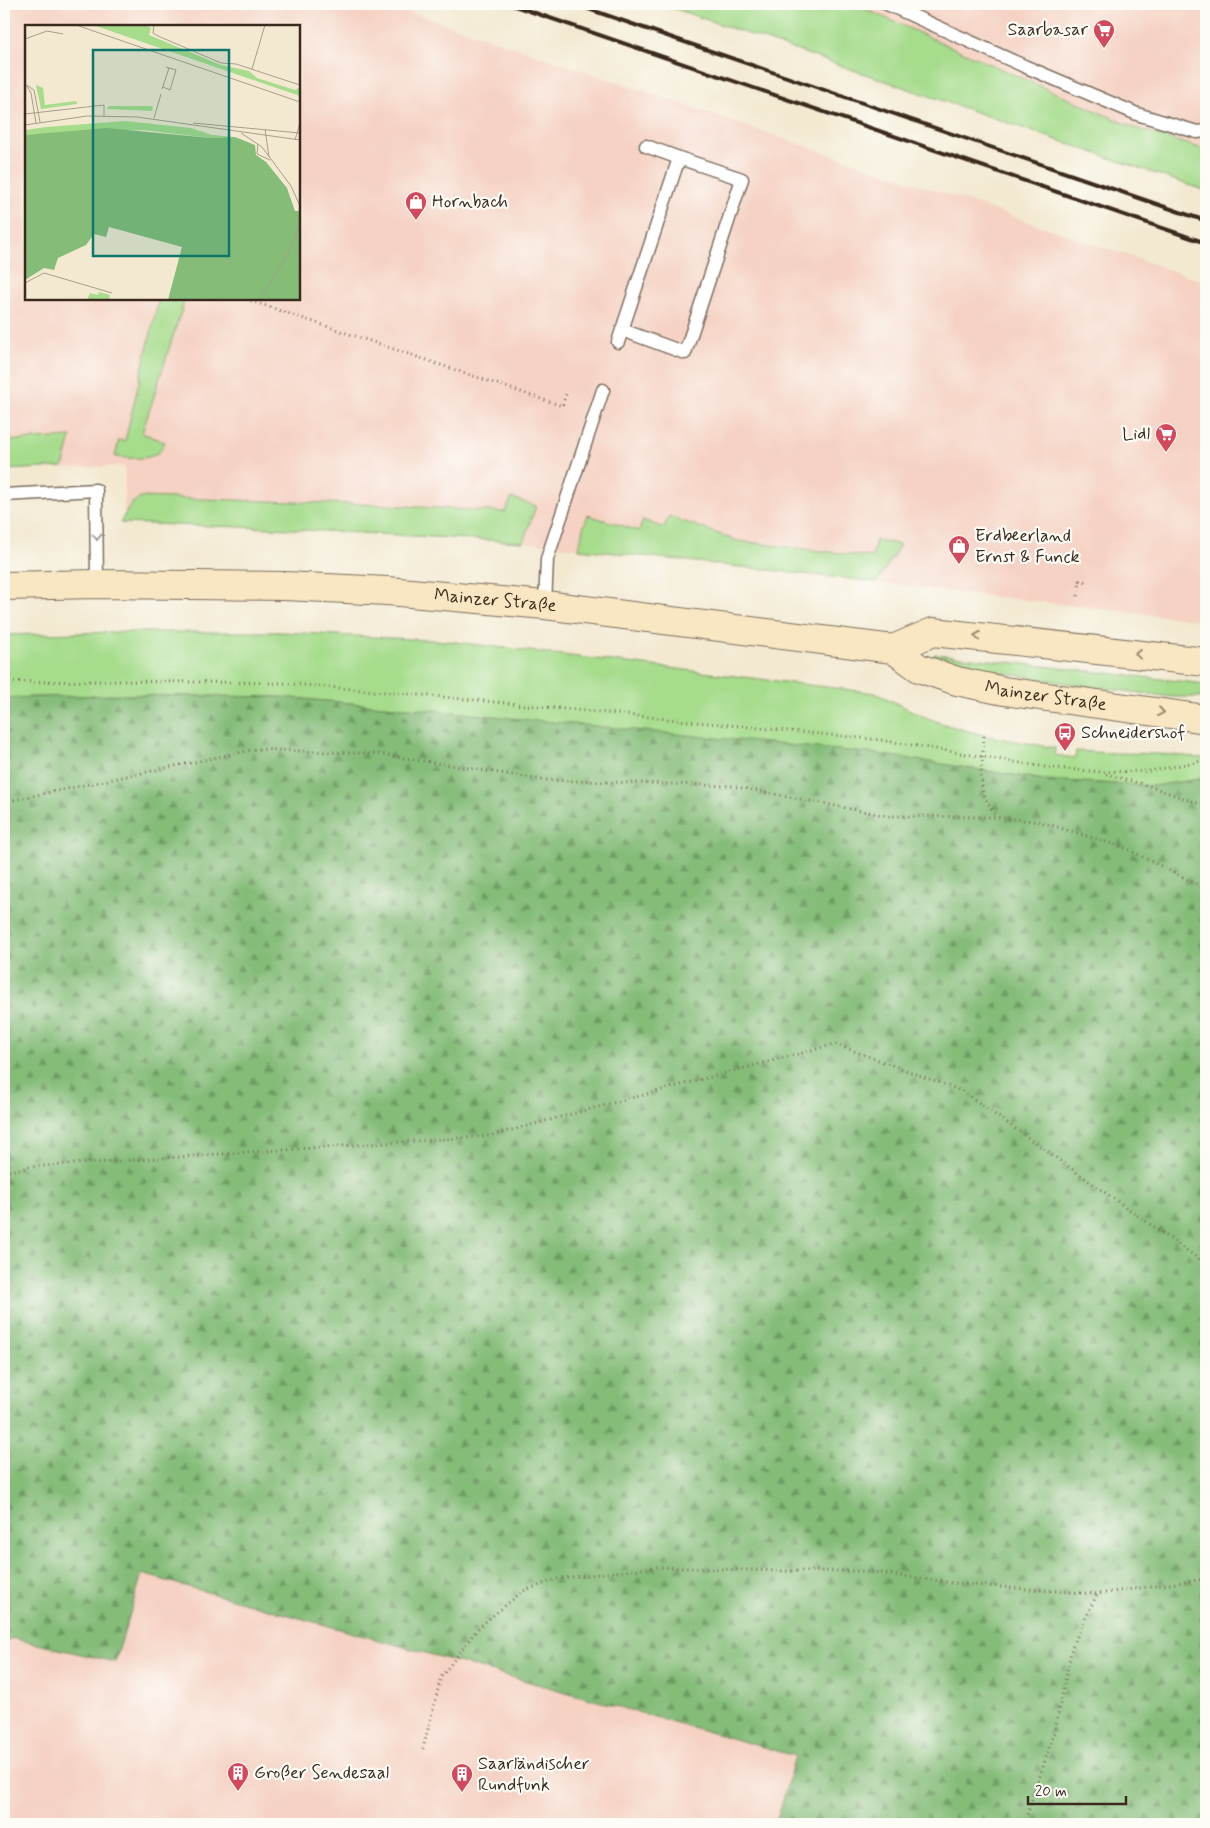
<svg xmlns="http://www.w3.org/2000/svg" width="1210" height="1828" font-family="Mynerve,sans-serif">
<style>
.built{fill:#f5d2c3;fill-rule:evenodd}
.green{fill:#a6dc8c;stroke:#708355}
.forest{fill:url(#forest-firs);stroke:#60734b}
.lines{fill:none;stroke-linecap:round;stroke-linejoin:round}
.lane-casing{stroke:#7b6d5d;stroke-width:15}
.secondary-casing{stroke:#7b6d5d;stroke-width:30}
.path{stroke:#7b6d5d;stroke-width:3;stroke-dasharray:1 4;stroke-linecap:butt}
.lane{stroke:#fff;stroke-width:12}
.secondary{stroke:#f9e7c3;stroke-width:28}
.rail{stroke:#3b2a1e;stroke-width:4}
.oneway{stroke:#a79f9a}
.oneway2{stroke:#9a8870}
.labels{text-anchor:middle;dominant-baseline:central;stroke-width:4.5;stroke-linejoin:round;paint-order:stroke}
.poi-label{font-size:18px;fill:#3b2a1e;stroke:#fdfcf7;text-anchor:start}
.street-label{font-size:18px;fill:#3b2a1e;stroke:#fdfcf7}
.inset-road{fill:none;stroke:#a99d89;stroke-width:1}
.view{fill:#0f766e;fill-opacity:0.15;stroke:#0f766e;stroke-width:2.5}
.inset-edge{fill:none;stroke:#3b2a1e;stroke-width:2.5}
</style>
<defs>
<pattern id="forest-firs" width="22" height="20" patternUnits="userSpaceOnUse" patternTransform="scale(1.25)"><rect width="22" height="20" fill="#84bc78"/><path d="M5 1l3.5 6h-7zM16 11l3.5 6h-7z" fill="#6d9962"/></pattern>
</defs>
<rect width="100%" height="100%" fill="#fdfcf7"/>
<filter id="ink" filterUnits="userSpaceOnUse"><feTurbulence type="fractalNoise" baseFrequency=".02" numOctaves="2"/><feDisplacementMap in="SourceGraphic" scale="10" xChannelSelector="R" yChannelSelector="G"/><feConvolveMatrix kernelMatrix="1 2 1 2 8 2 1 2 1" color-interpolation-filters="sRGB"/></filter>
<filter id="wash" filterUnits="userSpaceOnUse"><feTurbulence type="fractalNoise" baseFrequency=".0096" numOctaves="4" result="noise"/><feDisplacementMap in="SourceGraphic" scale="20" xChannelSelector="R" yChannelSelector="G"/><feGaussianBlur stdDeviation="1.12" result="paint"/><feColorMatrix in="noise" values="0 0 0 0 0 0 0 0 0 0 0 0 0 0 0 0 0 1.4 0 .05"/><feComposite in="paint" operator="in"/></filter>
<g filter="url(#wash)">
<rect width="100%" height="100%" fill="#f3e9d1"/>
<path class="built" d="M4 4H214L223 7 224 4H387L1206 282V621L523 542 270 528 120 523 124 514 125 466 4 470ZM26 26H299V299H26Z
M661 4H1206V191Z
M141 1574 795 1756 776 1824H4V1647L10 1638 115 1662Z"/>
<path class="green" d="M661 4H854L1135 128 1206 150V191Z
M159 299H185L142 433 165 442C164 444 161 449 159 452 148 461 128 458 115 457L119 440 125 441Z
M71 437 63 467 4 470V441Z
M141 497 386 505 505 512 512 498 536 506 523 542 270 528 120 523 131 504Z
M588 515 639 531 643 520 664 528 669 516 738 541 872 557 876 540 900 545 877 582 579 549 583 528Z
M118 632H281L447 641 875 693C891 700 907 709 923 716 965 734 1010 740 1055 748L1054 755 1075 758 1076 751C1120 755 1162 751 1206 759V778L1154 786 1044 780 981 770 442 711 280 697 118 695 4 698V635Z
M935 654 1206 684V697H1171L1072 684 934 662 932 657Z"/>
<path class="forest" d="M118 695 280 697 442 711 879 754 1044 780 1154 786 1206 778V1824H776L795 1756 142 1574 115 1662 11 1638 4 1647V698Z"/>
</g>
<g filter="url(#ink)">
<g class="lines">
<g class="lane-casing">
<path id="lane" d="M887 4 1024 66 1137 114 1197 132 1206 131
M622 330 685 353 742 179 679 158
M618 342 679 158 646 146
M4 495 96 490 97 584
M545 605 547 559 603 390"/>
</g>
<g class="secondary-casing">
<g id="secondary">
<path id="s1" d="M4 586 97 584 284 586 388 591 545 605 893 649 919 668 957 681 1004 691 1206 719"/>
<path d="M893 649 933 632 1206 662"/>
</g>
</g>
<path class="path" d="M246 299 562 406 566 394
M1078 596 1080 581 1086 582
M4 682 118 681 280 683 444 697 881 740 1045 767 1101 772 1150 771 1206 760
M984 736 981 777 983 794 996 817
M1065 745 1067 731
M1106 774 1149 786 1206 806
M4 802 256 749 379 754 545 780 732 786 888 816 996 817 1041 822 1123 847 1206 889
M4 1172 29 1167 489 1136 835 1044 962 1091 1206 1264
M423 1749 441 1677 479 1627 523 1591 557 1579 657 1567 782 1571H867L961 1584 1097 1594 1206 1579
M1024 1824 1054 1733 1072 1647 1097 1594"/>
<use href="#lane" class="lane"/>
<use href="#secondary" class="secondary"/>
<path class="rail" d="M509 4 1206 243
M574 4 1206 221"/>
</g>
<defs><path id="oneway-chevron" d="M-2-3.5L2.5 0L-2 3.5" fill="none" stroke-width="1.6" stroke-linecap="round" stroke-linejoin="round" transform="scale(1.25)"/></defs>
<use class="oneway" href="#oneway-chevron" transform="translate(97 537) rotate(90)"/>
<g class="oneway2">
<use href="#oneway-chevron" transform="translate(977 636) rotate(-174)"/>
<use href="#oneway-chevron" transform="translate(1138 654) rotate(-173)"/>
<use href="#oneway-chevron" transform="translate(1161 712) rotate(8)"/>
</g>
</g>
<defs>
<g id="supermarket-pin" transform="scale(1.125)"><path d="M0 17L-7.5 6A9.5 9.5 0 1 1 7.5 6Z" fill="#d1495b" stroke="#fdfcf7"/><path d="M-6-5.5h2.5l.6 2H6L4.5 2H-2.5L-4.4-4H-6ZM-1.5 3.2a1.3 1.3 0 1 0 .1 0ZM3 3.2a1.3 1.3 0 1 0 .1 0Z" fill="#fff"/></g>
<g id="shop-pin" transform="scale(1.125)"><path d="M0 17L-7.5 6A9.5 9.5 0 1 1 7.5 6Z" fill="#d1495b" stroke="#fdfcf7"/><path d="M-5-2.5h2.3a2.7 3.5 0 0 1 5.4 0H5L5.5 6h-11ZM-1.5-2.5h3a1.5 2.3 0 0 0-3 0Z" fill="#fff"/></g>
<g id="bus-pin" transform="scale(1.125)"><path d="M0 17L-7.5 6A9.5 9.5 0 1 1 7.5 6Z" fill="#d1495b" stroke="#fdfcf7"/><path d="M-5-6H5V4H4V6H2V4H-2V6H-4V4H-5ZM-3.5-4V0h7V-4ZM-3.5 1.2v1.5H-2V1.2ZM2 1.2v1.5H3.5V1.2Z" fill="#fff"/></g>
<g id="building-pin" transform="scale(1.125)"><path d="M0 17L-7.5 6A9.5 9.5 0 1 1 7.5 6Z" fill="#d1495b" stroke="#fdfcf7"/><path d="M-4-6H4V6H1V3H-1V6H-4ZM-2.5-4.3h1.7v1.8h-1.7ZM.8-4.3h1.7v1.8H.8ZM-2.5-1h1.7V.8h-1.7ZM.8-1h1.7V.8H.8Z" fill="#fff"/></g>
</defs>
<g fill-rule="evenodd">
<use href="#supermarket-pin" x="1104" y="30"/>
<use href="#shop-pin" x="416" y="202"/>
<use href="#supermarket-pin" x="1166" y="434"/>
<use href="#shop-pin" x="959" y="546"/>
<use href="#bus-pin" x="1065" y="733"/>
<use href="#building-pin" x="238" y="1773"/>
<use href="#building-pin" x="462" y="1774"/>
</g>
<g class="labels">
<g class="poi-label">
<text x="1088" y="30" text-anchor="end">Saarbasar</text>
<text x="432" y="202">Hornbach</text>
<text x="1150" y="434" text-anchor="end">Lidl</text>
<text x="975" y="536">Erdbeerland<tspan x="975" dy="21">Ernst &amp; Funck</tspan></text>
<text x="1081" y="733">Schneidershof</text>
<text x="478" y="1764">Saarländischer<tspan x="478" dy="21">Rundfunk</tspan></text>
<text x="254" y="1773">Großer Sendesaal</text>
</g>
<g class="street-label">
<text stroke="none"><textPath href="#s1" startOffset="492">Mainzer Straße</textPath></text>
<text stroke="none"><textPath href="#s1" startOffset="1055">Mainzer Straße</textPath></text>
</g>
</g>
<g transform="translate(25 25)">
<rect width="275" height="275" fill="#f3e9d1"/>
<path d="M68 0H122L126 3 124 10 196 40 224 46 232 53 270 65 275 62V71ZM11 60 18 63 20 80 51 76 52 79 16 84ZM84 81H126L128 82 127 86 82 84ZM100 96 166 103 187 110 210 112 185 113 118 105 0 110V105L21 102Z" fill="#a6dc8c"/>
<path d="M81 103 185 113 210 112 230 120 231 130 241 137 262 163 270 186H275V275H143L157 222 84 202 81 212 69 209 61 220 33 233 29 245 19 243 0 255V110Z" fill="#84bc78"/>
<path d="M74 267 85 270 84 275H62L65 268 73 270Z" fill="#a6dc8c"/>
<path class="inset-road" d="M51 0 275 77M129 0 128 8 133 11 196 38 211 39 275 60M0 14 22 6 38 9M227 44 240 0M0 59 9 65 15 97M2 61 6 68 11 98M138 62 145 65 151 45 144 43M137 64 144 43 141 42M0 89 79 80V91M129 93 136 69M168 98 275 108M0 100 62 91 112 92 275 115M240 104 244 132M216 108 237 122 266 161 275 181M270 115 275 98M233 119 232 129 245 135M0 258 19 248 87 268M234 275 261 233 275 198"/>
<path class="view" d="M68 25H204V231H68Z"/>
<rect width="275" height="275" class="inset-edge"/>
</g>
<rect width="1210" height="1828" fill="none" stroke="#fdfcf7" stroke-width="20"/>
<path d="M1028 1796v8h98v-8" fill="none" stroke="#3b2a1e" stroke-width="2.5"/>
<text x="1035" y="1796" font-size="15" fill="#3b2a1e" stroke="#fdfcf7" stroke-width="4" paint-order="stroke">20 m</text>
</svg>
